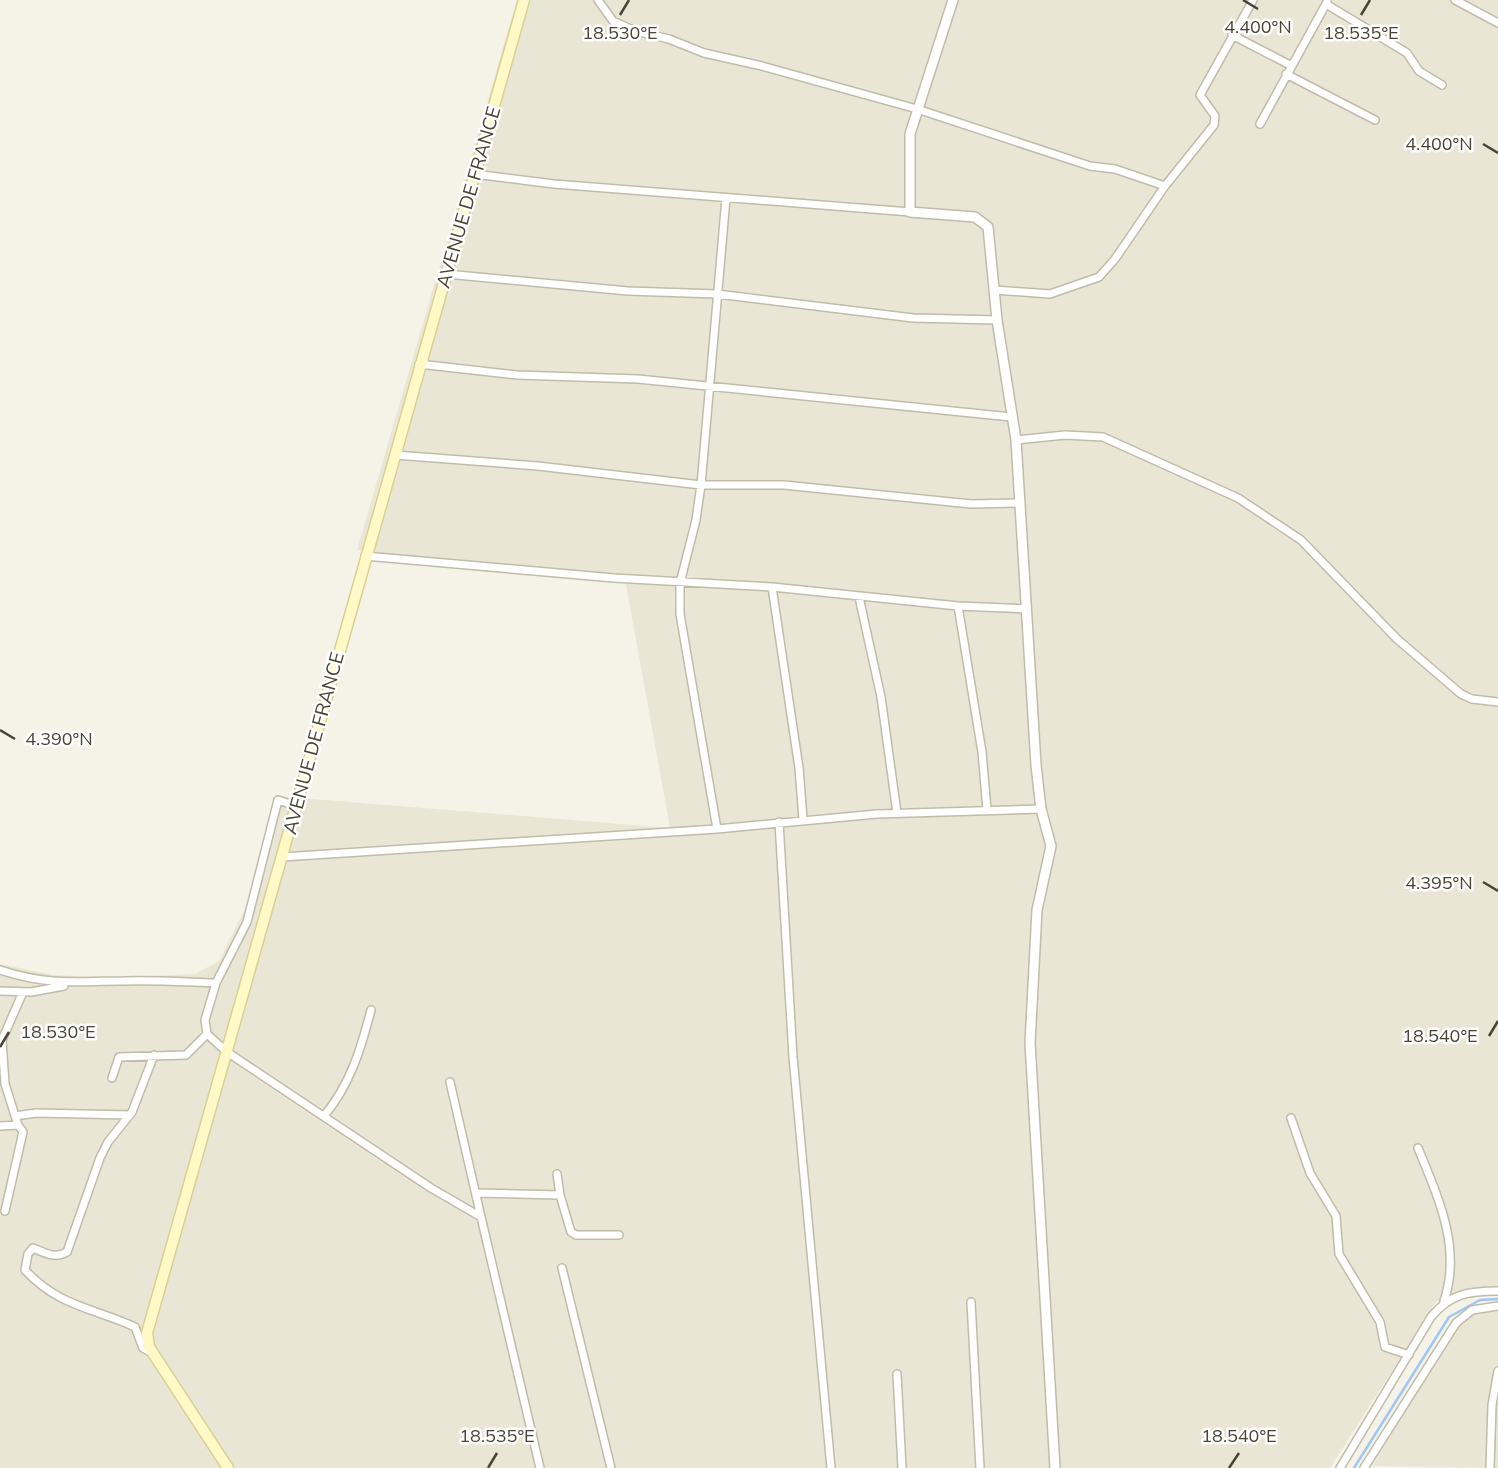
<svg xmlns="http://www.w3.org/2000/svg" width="1498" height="1468" font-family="Mulish,sans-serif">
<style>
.residential{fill:#e9e6d5}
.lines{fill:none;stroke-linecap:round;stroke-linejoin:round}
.stream{stroke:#9fc6f6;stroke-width:2.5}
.minor-casing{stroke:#c1bca9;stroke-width:10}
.tertiary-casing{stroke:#c1bca9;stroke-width:12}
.secondary-casing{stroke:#d9d094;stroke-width:13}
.minor{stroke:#fff;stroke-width:7}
.tertiary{stroke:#fff;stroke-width:9}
.secondary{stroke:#fff9c7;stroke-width:10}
.ticks{fill:none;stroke:#494436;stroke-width:2.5}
.labels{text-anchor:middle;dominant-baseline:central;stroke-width:5;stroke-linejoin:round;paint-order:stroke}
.street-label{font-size:19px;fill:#494436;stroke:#fff}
.ticks-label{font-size:18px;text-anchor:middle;fill:#494436;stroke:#fff;stroke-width:5;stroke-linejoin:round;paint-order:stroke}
</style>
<rect width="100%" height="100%" fill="#f5f3e7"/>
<path class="residential" d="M517 0H1498V1288L1456 1292 1436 1302 1330 1468H0V964L54 975 113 978 195 974 219 961 249 901 276 796 670 828 625 579 357 550Z
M1487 1308H1498V1468L1372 1466 1459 1322Z"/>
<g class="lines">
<path class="stream" d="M1354 1468 1449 1317 1480 1300 1498 1299"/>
<g class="minor-casing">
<path id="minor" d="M598 0 613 21 635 31 669 39 704 53 762 66 917 109 1090 166 1115 169 1165 186
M1455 0 1498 23
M1326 4 1407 53 1419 71 1442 85
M1232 35 1290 65
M1286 74 1375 120
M1260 124 1327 2
M474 174 554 184 910 212
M446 274 628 291 717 294 913 318 997 320
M995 290 1050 294 1099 277 1115 259 1165 186 1214 125 1215 116 1200 95 1253 0
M419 364 517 375 638 379 1011 417
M1016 440 1065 435 1103 437 1238 498 1301 540 1397 639 1461 694 1472 699 1498 702
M395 455 538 466 701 485H784L971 504 1020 503
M365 556 614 578 772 587 958 606 1027 609
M772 587 799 768 803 819
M859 597 881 697 897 813
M958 606 982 752 987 810
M779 822 793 1057 831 1468
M717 829 680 614V583L696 520 701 485 726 198
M282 857 717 829 877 814 1041 809
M0 970C51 986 72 981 123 981 154 980 185 982 216 983L247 922 278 800 296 806
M216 983 205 1020 207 1034 227 1052 431 1188 481 1217 540 1468
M0 991 31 992 64 986
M112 1078 119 1057 186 1055 207 1034
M450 1082 481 1217
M15 1116 36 1113 130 1115
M324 1116C350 1085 361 1049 371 1010
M1291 1118 1310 1173 1336 1216 1339 1254 1380 1322 1385 1347 1409 1355
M18 1125 5 1084 2 1040 23 992
M0 1126 18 1125 23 1132 5 1211
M1418 1148C1438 1197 1462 1248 1444 1301
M557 1174 560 1195 571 1232 576 1235H619
M477 1193 560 1195
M562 1268 611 1468
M971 1302 980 1468
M152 1353 143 1348 135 1327C93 1308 58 1306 25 1270L28 1254 33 1248C45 1253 55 1259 67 1252L100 1158 108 1142 132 1112 154 1055
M897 1374 902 1468
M1340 1468 1431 1317C1450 1294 1468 1291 1498 1291
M1364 1468 1456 1323 1472 1310 1498 1306
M1490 1468 1492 1405 1498 1371"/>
</g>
<g class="tertiary-casing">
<path id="tertiary" d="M953 0 910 134V212L975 217 988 227 997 320 1016 440 1036 765 1041 809 1051 846 1037 910 1030 1043 1055 1468"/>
</g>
<g class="secondary-casing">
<path id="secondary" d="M228 1468 149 1347 147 1333 524 0"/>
</g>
<use href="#minor" class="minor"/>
<use href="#tertiary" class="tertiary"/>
<use href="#secondary" class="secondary"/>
</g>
<path class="ticks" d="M1243 0 1258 9M620 15 629 0M1361 15 1370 0M1483 144 1498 153M0 730 15 739M1483 882 1498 891M1489 1036 1498 1021M0 1047 9 1032M488 1468 497 1453M1229 1468 1239 1453"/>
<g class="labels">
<g class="street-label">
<text transform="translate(468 197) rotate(-74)">AVENUE DE FRANCE</text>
<text transform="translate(313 743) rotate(-75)">AVENUE DE FRANCE</text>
</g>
</g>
<g class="ticks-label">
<text x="1258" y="33">4.400°N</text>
<text x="620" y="39">18.530°E</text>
<text x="1361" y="39">18.535°E</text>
<text x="1439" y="150">4.400°N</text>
<text x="59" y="745">4.390°N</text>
<text x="1439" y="889">4.395°N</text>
<text x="58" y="1038">18.530°E</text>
<text x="1440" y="1042">18.540°E</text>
<text x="497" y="1442">18.535°E</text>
<text x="1239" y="1442">18.540°E</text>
</g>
</svg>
